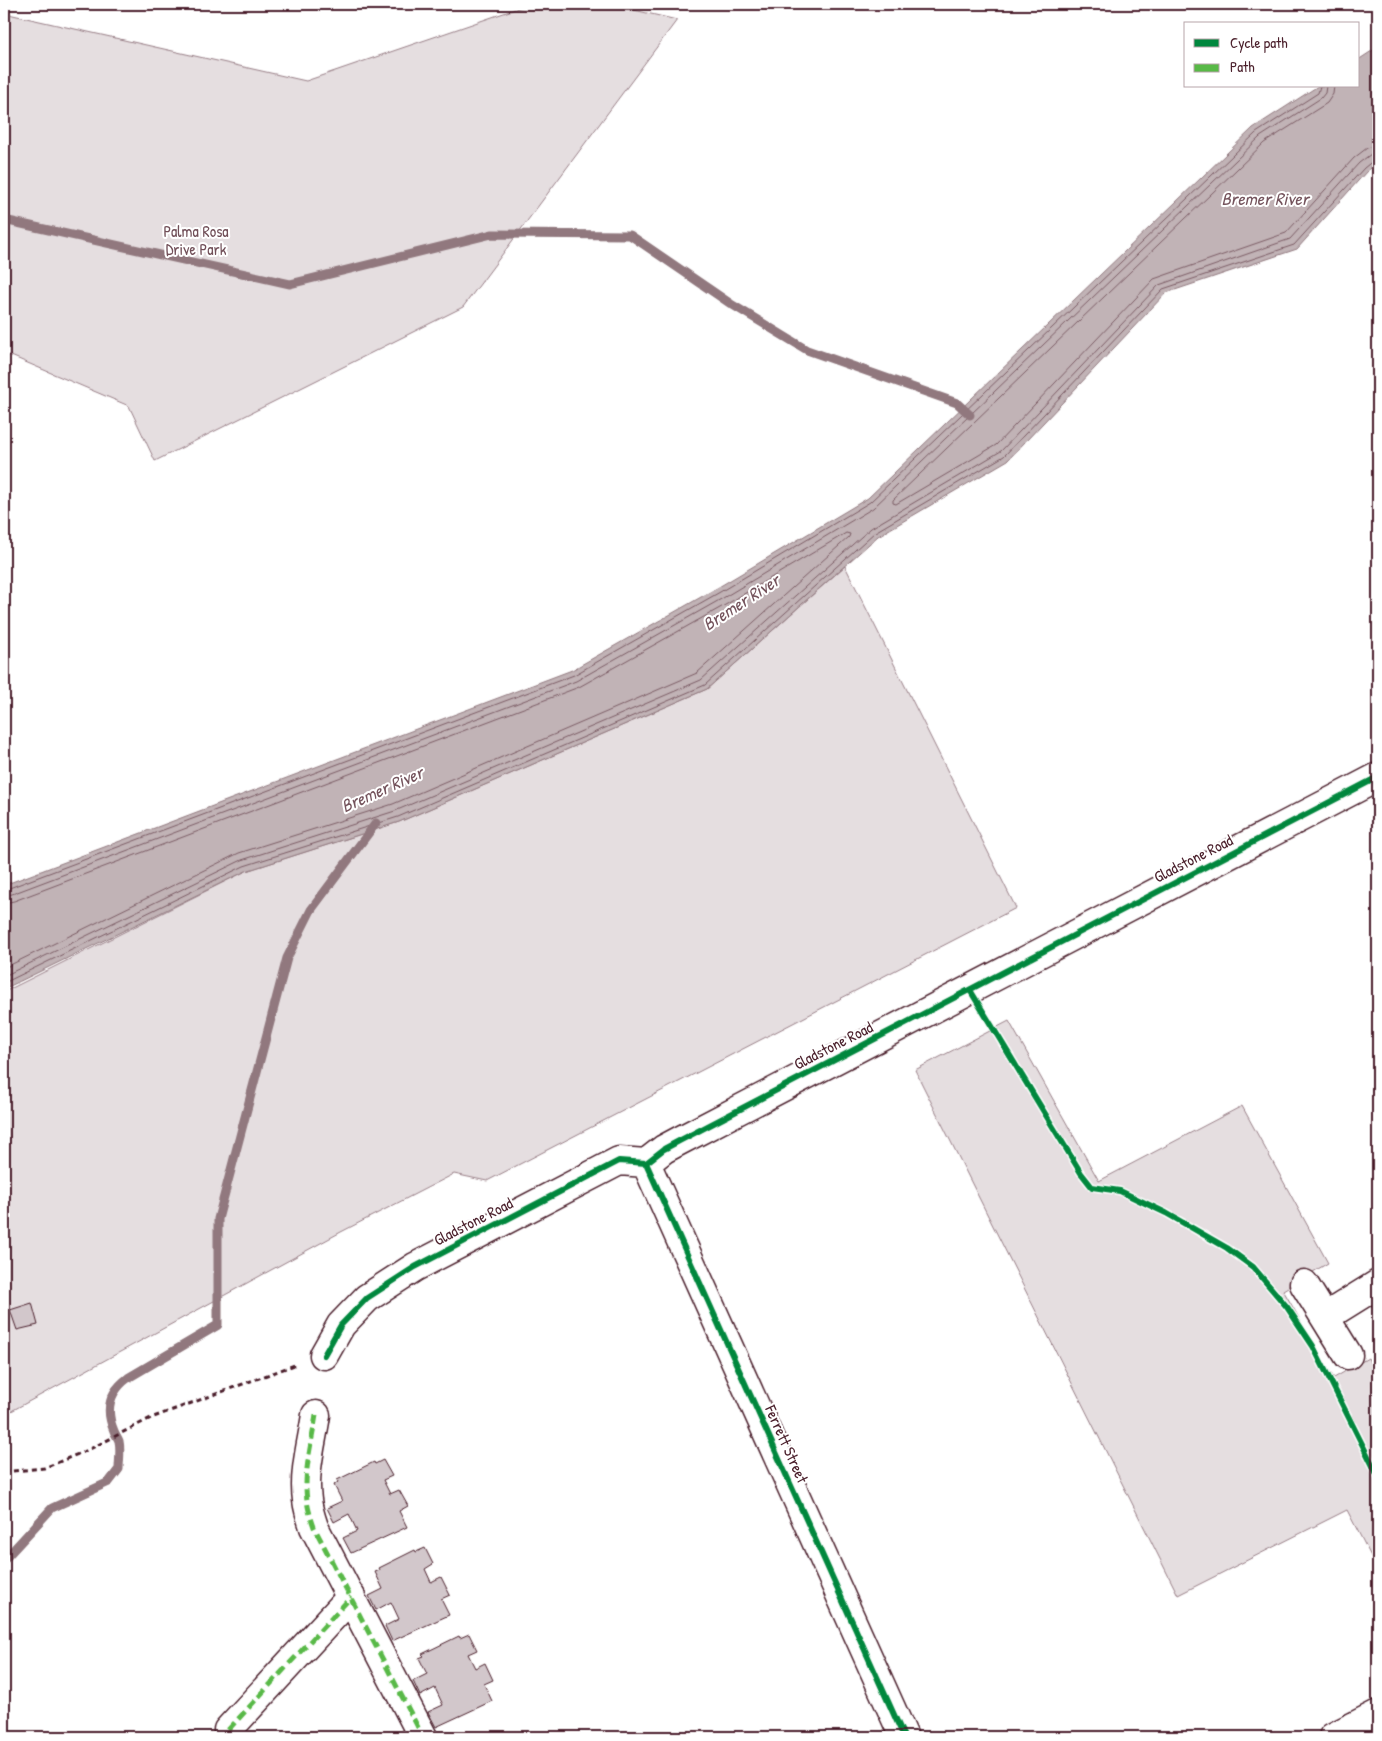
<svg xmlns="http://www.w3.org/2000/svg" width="1382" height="1741" font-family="'Patrick Hand',sans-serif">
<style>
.green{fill:#e5dee0;stroke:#987e86}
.water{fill:#c1b3b6;stroke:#91787e}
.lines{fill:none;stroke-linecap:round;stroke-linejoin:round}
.shore{stroke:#7a5a63;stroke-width:1}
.stream{stroke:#91787e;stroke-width:9}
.building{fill:#d2c7cb;stroke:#4a1f2b}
.minor-casing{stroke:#4a1f2b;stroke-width:31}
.path{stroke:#4a1f2b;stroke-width:3;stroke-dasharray:5 4;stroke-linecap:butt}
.minor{stroke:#fff;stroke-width:28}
.quiet{stroke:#58b947;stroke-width:5;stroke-dasharray:10 5;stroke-linecap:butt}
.cycleway-casing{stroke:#fff;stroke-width:9}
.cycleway{stroke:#00873e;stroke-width:6}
.labels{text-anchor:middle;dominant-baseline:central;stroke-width:4;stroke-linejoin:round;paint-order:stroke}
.park-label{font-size:16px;fill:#714f58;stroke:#fff}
.street-label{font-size:16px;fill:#4a1f2b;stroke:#fff}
.water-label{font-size:18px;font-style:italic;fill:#74535c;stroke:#fff}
</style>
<rect width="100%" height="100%" fill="#fff"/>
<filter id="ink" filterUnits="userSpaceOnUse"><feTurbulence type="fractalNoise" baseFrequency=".02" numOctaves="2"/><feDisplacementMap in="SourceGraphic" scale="10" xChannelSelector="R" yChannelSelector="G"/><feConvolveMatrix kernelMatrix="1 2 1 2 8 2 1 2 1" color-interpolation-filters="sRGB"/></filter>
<g filter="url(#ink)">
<path class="green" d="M530 4H608L677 20 463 307 155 461 129 406 4 353V13L306 81Z
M845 566 1016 908 487 1181 454 1174 341 1232 4 1415V992L246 871 399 822 707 689Z
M1009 1021 1099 1181 1242 1106 1328 1263 1283 1290 1334 1378 1368 1358 1378 1377V1570L1347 1510 1178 1595 915 1070Z"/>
<path class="water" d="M1378 47V163L1367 171 1297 249 1166 293 1008 460 878 536 707 689 399 822 246 871 4 989V885L572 670 717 588 868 498 1253 128 1318 86H1358V60Z"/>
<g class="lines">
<path class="shore" d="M1334 86 1333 94 1327 103 1264 143 893 500V503L896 504 996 445 1154 279 1286 233 1354 158 1367 148 1378 145
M4 890 574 675 720 592 870 502 1256 133 1318 93 1320 86
M4 896 12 894 576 681 723 598 873 508 1260 137 1321 98 1325 93 1326 86
M4 903 14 901 579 687 727 604 846 533 850 534 849 537 697 673 393 804 239 853 4 968
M4 976 242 860 395 811 701 680 871 528 1001 451 1159 285 1290 239 1359 163 1371 154 1378 153
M4 983 244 866 398 817 705 685 875 532 1004 456 1163 289 1294 245 1364 168 1374 160 1378 159"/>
<path class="stream" d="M4 220 290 284 492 234 630 235 731 304 807 350 957 403 970 415
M4 1560 52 1508 109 1482 119 1469C119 1461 121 1450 119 1441 118 1438 115 1434 114 1431 105 1410 109 1392 128 1378L218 1325V1219L287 958 311 910 376 823"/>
</g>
<path class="building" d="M32 1303 38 1325 17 1330 10 1310Z
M383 1460 392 1476 383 1480 390 1494 399 1490 408 1506 399 1511 407 1527 351 1553 343 1538 357 1531 349 1514 334 1522 327 1508 342 1501 334 1485 338 1482 337 1480 374 1462 375 1464Z
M425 1548 433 1564 425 1569 431 1582 441 1577 450 1595 441 1599 449 1615 392 1641 385 1626 399 1619 391 1602 376 1610 369 1596 383 1589 375 1572 380 1570 379 1568 415 1550 416 1552Z
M469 1634 477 1650 468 1654 475 1668 485 1663 493 1680 484 1684 492 1701 436 1727 428 1712 443 1705 435 1688 420 1696 413 1681 427 1674 419 1658 424 1656 422 1654 459 1636 460 1638Z"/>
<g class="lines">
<g class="minor-casing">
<path id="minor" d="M646 1163 904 1737
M1304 1284 1348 1355
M1325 1317 1378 1284
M324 1355 341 1325 367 1298 415 1267 619 1161 646 1163 664 1149 679 1141 1378 777
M316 1415C312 1442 303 1473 307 1500 308 1509 311 1518 314 1527L423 1737
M228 1730 351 1597
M1333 1737 1378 1714"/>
</g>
<path class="path" d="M4 1472 44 1468 88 1450 151 1418 297 1364"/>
<use href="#minor" class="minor"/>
<path class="quiet" d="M316 1415C312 1442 303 1473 307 1500 308 1509 311 1518 314 1527L423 1737
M228 1730 351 1597"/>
<g class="cycleway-casing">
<path id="cycleway" d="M970 990 1081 1173 1092 1187 1120 1191 1166 1213 1227 1248 1253 1267 1287 1307 1313 1346 1378 1476
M646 1163 904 1737
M324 1355 341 1325 367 1298 415 1267 619 1161 646 1163 664 1149 679 1141 1378 777"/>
</g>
<use href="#cycleway" class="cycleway"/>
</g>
</g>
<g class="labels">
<g class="park-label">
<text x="196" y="231">Palma Rosa<tspan x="196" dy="18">Drive Park</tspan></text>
</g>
<g class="street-label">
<text transform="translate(1193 858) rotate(-27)">Gladstone Road</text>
<text transform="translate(833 1045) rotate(-27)">Gladstone Road</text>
<text transform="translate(473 1221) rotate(-27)">Gladstone Road</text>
<text transform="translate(787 1444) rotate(66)">Ferrett Street</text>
</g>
<g class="water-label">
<text x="1265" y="198">Bremer River</text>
<text transform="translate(741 602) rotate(-33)">Bremer River</text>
<text transform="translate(382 789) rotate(-24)">Bremer River</text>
</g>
</g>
<rect width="1382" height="1741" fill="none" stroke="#fff" stroke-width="20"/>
<rect x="10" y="10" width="1362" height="1721" fill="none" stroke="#4a1f2b" stroke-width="2" filter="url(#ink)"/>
<rect x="1184" y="22" width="175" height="65" fill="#ffffff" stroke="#b7a5aa"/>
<rect x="1194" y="39" width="25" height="8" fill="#00873e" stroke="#b7a5aa"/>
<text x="1230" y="48" font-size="15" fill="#4a1f2b">Cycle path</text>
<rect x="1194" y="64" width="25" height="8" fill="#58b947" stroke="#b7a5aa"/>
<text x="1230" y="72" font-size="15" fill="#4a1f2b">Path</text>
</svg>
